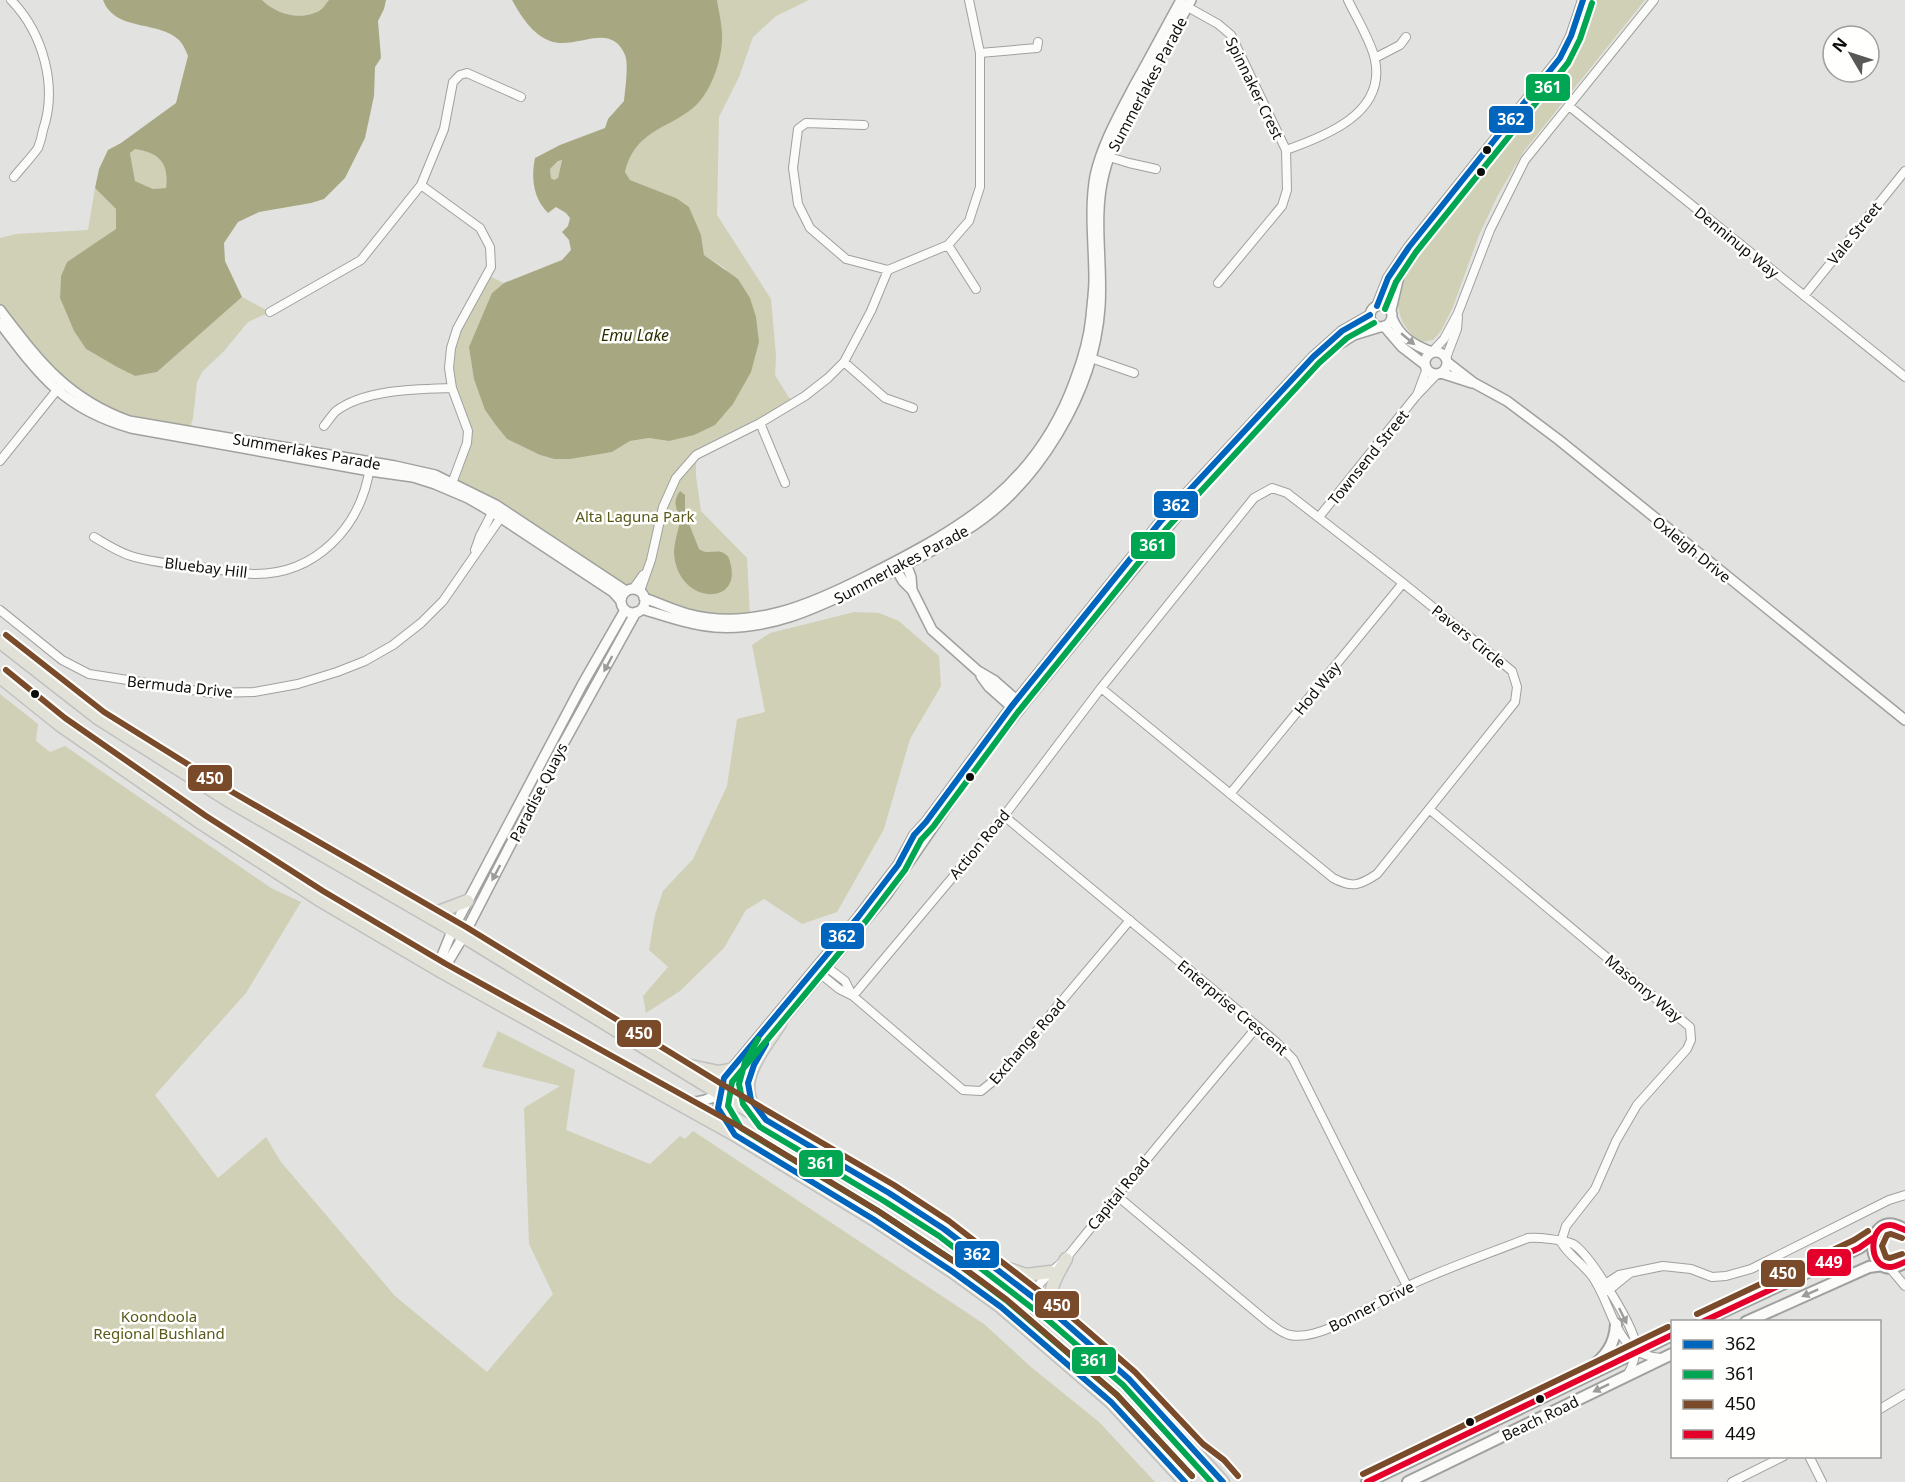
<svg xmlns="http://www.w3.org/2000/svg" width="1905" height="1482" font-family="'Noto Sans',sans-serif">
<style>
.green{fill:#d0d0b6}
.water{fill:#a7a882;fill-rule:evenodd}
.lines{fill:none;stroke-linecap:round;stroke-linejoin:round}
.minor-casing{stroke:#a0a19f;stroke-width:10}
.tertiary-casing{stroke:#a0a19f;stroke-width:12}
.secondary-casing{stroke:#a0a19f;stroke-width:14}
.primary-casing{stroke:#c0c0bf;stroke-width:15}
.minor{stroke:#fbfbfa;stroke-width:8}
.tertiary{stroke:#fbfbfa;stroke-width:9}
.secondary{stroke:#fbfbfa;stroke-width:10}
.primary{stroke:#e1e1d8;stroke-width:12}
.bus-1-casing{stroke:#fffffe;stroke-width:10}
.bus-2-casing{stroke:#fffffe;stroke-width:10}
.bus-3-casing{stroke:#fffffe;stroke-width:10}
.bus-4-casing{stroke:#fffffe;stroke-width:10}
.bus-1{stroke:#0065bd;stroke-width:6}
.bus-2{stroke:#00a651;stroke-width:6}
.bus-3{stroke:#7a4b2a;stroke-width:6}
.bus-4{stroke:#e4002b;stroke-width:6}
.oneway{fill:#9c9c9b}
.bus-dot{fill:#0d0d0c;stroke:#fffffe;stroke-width:2}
.labels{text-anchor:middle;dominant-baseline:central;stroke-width:5;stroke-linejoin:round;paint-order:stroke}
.street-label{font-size:15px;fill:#0d0d0c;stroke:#fffffe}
.park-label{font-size:15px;fill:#5a591b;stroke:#fffffe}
.water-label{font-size:16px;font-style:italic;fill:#2c2b00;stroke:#fffffe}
.line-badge{stroke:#fffffe;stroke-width:2}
.badge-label{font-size:16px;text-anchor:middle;font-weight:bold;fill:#fff}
</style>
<rect width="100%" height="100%" fill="#e2e2e0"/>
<path class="green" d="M262 0H329C326 3 323 9 319 11 300 21 276 14 262 0Z
M717 0H809L776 16 753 37 739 77 719 117 717 215 771 299 776 356 775 375 793 404 696 455V476L701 511 747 558 750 616C725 616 700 616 676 609 659 605 647 588 629 589L453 482 468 431 452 388 451 348 487 275 504 283 492 293 485 410 507 439 540 455 554 459 612 452 630 441 649 438 669 441 726 269 704 255 701 235 676 198 630 180 625 172 628 157 641 140 694 107 722 41Z
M1594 0H1645L1524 151 1498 195 1479 235 1453 307 1441 331 1433 340 1421 342C1401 330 1393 305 1400 283 1402 273 1411 262 1416 253L1563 72 1578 45Z
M135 149C160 153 169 162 166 188L153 189 135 181 130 153Z
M562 159 558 178 554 180 551 178 550 169 558 161Z
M95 188 116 209 117 229 67 262 61 276 60 298 74 331 86 349 117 367 135 376 157 372 242 297 270 312 248 322 224 351 202 372 197 382 193 418 189 431 129 421 63 383 0 308V238L16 234 88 230Z
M854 612 879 613 899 621 939 656 941 686 910 739 884 829 837 912 802 924 764 899 746 910 724 948 680 991 646 1013 643 996 668 967 649 950 655 915 663 891 693 859 727 786 737 719 765 712 752 645 770 633Z
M0 694 38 724 36 741 50 752 65 746 271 888 301 902 246 993 155 1095 218 1178 266 1137 281 1162 395 1296 487 1372 553 1294 529 1244 524 1108 560 1086 482 1067 498 1031 575 1070 566 1130 650 1164 680 1136 685 1139 693 1131 984 1324 1031 1367 1099 1422 1155 1482H0Z"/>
<path class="water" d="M103 0H262C276 14 300 21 319 11 323 9 326 3 329 0H386L384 9 378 21 381 58 375 67 374 96 365 138 345 178 324 199 311 203 259 212 238 222 224 243 225 261 242 297 157 372 135 376 117 367 86 349 74 331 60 298 61 276 67 262 116 229V209L95 188 99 169 108 150 121 143 176 103 188 56C186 51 183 44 179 40 158 20 115 32 103 0ZM135 149C159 153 169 162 166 188L153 189 135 181 130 153Z
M512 0H717C719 13 723 28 722 41 721 63 710 94 693 108 665 130 634 132 625 172L630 180 676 198 689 207 701 235 704 255 738 279 750 298 756 317 759 342 751 372 733 404 715 425 694 435 669 441 649 438 630 441 612 452 570 459H554L540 455 507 439 495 424 485 410 474 379 469 347 492 293 504 283 562 260 571 250 569 240 562 232 568 226 570 218 566 213 556 207 548 213C533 198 531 178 535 158L560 145 605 128 608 119 624 101C625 90 629 64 625 55 610 20 576 51 550 41 532 34 521 16 512 0ZM562 160 558 178 554 180 551 178 550 169 558 161Z
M680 491 685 495V514L699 549C708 556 718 548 725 554 729 556 730 561 731 566 740 607 677 604 674 553 674 545 677 534 679 526 682 511 669 506 680 491Z"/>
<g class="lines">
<g class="minor-casing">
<path id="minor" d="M11 0C43 33 58 86 43 130 42 136 40 143 38 148 31 158 21 168 14 177
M1184 5 1218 24 1231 35 1286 150 1287 190 1282 206 1218 283
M980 53 1037 48 1038 42
M1375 58 1400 45 1406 37
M1569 106 1905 377
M864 125 806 123 798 129 793 168 798 204 810 228 846 259 888 270 948 245 969 221 980 187V53L969 0
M1286 150C1326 136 1386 113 1375 60 1372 43 1356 17 1348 0
M1106 156 1129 163 1156 169
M421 185 480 228 490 247 491 267 457 329 451 348 449 368 452 388 468 431 467 443 451 486
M948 245 976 289
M1804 296 1905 171
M270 312 361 260 421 185 444 129 453 82 460 75 467 73 521 97
M1432 352 1444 339 1458 313 1490 230 1525 160 1654 0
M1085 356 1134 373
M1446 358 1457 329 1458 317
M844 362 885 398 913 408
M1417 395 1426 371 1425 366
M760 423 785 483
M324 426C328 421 332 415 336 411 365 389 418 389 452 388
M0 461 61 385
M1319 517 1416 396 1437 374
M94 537C106 544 118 552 131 556 153 563 176 564 199 567 217 569 235 573 253 574 316 575 361 527 370 467
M475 550 480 536 494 509
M633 589 643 575
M640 591 651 560 663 507 676 478 696 455 760 423 805 396 828 378 844 362 871 311 888 270
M0 610 62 660 89 674 211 693 254 692 298 684 337 672 365 661 393 645 421 623 443 601 504 513
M1230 794 1403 583
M1429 809 1690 1027 1691 1040 1687 1049 1637 1105 1616 1141 1595 1189 1566 1226 1561 1242
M1004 816 1275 1041 1293 1059 1407 1286
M824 965 845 981 852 995
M817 971 839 989 853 996 963 1090 981 1091 997 1078 1130 920
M853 996 1004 816 1101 688 1254 498 1272 488 1287 493 1403 583 1512 671 1517 687 1515 702 1377 874C1359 886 1352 888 1333 878L1101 688
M1116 1195 1263 1318C1271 1324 1280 1333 1290 1335 1323 1342 1378 1300 1408 1286 1446 1268 1488 1254 1528 1238 1537 1237 1565 1240 1573 1244 1590 1254 1630 1321 1635 1341 1638 1353 1633 1365 1627 1376
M1561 1242C1568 1255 1582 1263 1592 1276 1615 1309 1614 1356 1662 1358
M1889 1267 1905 1286
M1599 1288 1619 1275 1663 1266 1691 1269 1712 1277 1726 1276 1751 1269 1889 1200 1905 1195
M1608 1291 1630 1273
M1063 1359 1059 1346 1027 1317C1023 1306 1032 1294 1039 1285 1047 1273 1060 1266 1068 1256 1130 1179 1193 1103 1257 1027
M1880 1409 1905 1394
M1809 1456 1822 1482
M1732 1482 1784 1456"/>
</g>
<g class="tertiary-casing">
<path id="tertiary" d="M1370 316a11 11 0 1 1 22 0a11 11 0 1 1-22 0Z
M1377 306 1388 278 1409 247 1560 58 1571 36 1583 0
M0 310C39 361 66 398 129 421L395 466 435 475 496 505 626 591
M1391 310 1400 272V263
M1392 318C1400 337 1413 345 1432 352
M0 323C40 376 64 409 131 428L370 471 413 477 435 484 468 498 492 512 613 592 621 601
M1384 326 1402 347 1424 364
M1425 363a11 11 0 1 1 22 0a11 11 0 1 1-22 0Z
M1447 362 1474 383 1507 401 1559 440 1905 720
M1441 373 1472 383
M905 561 911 577 912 590
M894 566 903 581 912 590 932 630 978 671 995 681 1021 704
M621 601a12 12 0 1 1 24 0a12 12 0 1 1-24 0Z
M644 598C659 603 673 610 688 614 751 631 812 604 867 576 962 528 1037 486 1075 380 1083 359 1089 338 1091 317 1092 304 1094 292 1094 279 1094 245 1089 210 1095 176 1102 144 1119 115 1134 86 1150 58 1165 29 1181 0
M642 609C665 616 690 625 715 627 774 631 822 605 873 581 904 566 936 550 965 531 1038 486 1094 392 1100 307 1103 263 1093 217 1104 174 1111 145 1126 118 1140 92 1157 61 1175 31 1191 0
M981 676 989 687 1015 710
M437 968 452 931 582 685 625 610
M442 972 463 937 551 766 636 612
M776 1028 885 897 971 772 1023 705 1188 503 1327 352 1354 335 1380 327
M676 1101C721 1108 732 1081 757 1050
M732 1132 718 1108 724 1078 859 916 898 865 914 835 926 822 1011 707 1160 522 1313 357 1342 331 1370 315"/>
</g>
<g class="secondary-casing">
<path id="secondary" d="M1905 1230C1863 1202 1862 1290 1905 1262
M1701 1322 1859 1248 1873 1238
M1746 1322 1869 1267 1883 1265
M1589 1369C1606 1357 1615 1344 1616 1324
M1367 1482 1672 1335
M1408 1482 1672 1354"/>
</g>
<g class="primary-casing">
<path id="primary" d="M0 642 99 719 229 801 461 935 720 1094 889 1193 944 1229 1055 1314 1129 1379 1223 1482
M0 677 60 725 201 823 318 899 442 972 735 1135 873 1219 953 1272 1001 1307 1111 1402 1185 1482
M422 910 438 912 467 901
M681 1064 719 1072 730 1070
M758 1113C732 1084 763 1050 780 1024
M1003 1267 1026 1275 1050 1272
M1055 1313C1047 1288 1054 1281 1066 1259"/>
</g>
<use href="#minor" class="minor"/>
<use href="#tertiary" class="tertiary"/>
<use href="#secondary" class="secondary"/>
<use href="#primary" class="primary"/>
<g class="bus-1-casing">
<path id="bus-1" d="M1377 306 1388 278 1409 247 1560 58 1571 36 1583 0
M766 1044 754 1065 748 1083 751 1100 766 1120 889 1193 944 1229 1055 1314 1129 1379 1223 1482
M1185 1482 1111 1402 1001 1307 953 1272 873 1219 735 1135 718 1108 724 1078 859 916 898 865 914 835 926 822 1011 707 1160 522 1313 357 1342 331 1370 315"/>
</g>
<g class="bus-2-casing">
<path id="bus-2" d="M1385 309 1396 282 1416 252 1568 63 1580 39 1592 3
M758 1039 745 1062 739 1084 743 1104 760 1127 884 1201 939 1236 1049 1321 1123 1385 1211 1482
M1192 1476 1117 1395 1006 1300 958 1264 878 1211 741 1128 728 1106 732 1082 866 921 905 870 921 840 933 827 1018 712 1167 528 1319 363 1347 338 1374 323"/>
</g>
<g class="bus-3-casing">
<path id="bus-3" d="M6 635 104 712 234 793 466 927 725 1086 894 1185 949 1221 1060 1307 1135 1372 1203 1444 1224 1460 1238 1476
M6 670 65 718 206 816 323 891 446 964 740 1127 878 1211 958 1264 1007 1300 1117 1395 1192 1476
M1902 1238 1891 1234 1887 1235 1882 1246 1886 1257 1890 1258 1902 1254
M1697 1314 1854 1240 1868 1231
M1363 1474 1668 1327"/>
</g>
<g class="bus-4-casing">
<path id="bus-4" d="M1905 1230C1901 1229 1895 1225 1891 1225 1868 1223 1867 1269 1891 1267 1895 1267 1901 1264 1905 1262
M1702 1322 1859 1248 1873 1238
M1367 1482 1672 1335"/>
</g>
<use href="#bus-1" class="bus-1"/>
<use href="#bus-2" class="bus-2"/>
<use href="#bus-3" class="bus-3"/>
<use href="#bus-4" class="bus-4"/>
</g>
<defs><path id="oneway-solid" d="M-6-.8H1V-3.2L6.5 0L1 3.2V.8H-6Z" transform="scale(1.5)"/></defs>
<g class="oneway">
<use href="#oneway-solid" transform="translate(1408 339) rotate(40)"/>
<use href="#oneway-solid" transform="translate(608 664) rotate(118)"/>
<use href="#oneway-solid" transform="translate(496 873) rotate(118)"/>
<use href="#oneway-solid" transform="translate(1810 1293) rotate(156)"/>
<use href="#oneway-solid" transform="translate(1623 1316) rotate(64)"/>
<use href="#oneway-solid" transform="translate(1601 1388) rotate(154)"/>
</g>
<g class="bus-dot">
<circle cx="1487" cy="150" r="5"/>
<circle cx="1481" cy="172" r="5"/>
<circle cx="35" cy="694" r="5"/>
<circle cx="970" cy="777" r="5"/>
<circle cx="1540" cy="1399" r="5"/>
<circle cx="1470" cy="1422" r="5"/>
</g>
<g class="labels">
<g class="street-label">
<text transform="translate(1147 84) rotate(-62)">Summerlakes Parade</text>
<text transform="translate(1255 88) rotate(64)">Spinnaker Crest</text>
<text transform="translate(1854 233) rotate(-51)">Vale Street</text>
<text transform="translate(1737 242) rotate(39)">Denninup Way</text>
<text transform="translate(307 451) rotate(10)">Summerlakes Parade</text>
<text transform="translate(1368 457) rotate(-51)">Townsend Street</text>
<text transform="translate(1692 549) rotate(39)">Oxleigh Drive</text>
<text transform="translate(901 564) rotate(-28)">Summerlakes Parade</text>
<text transform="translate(206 567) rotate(7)">Bluebay Hill</text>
<text transform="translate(1469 636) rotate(39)">Pavers Circle</text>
<text transform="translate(180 686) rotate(6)">Bermuda Drive</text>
<text transform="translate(1317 688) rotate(-51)">Hod Way</text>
<text transform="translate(538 792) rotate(-63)">Paradise Quays</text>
<text transform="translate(979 844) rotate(-50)">Action Road</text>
<text transform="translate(1644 988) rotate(40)">Masonry Way</text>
<text transform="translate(1233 1007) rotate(40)">Enterprise Crescent</text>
<text transform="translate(1027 1041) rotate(-49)">Exchange Road</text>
<text transform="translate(1118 1193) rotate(-51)">Capital Road</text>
<text transform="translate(1371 1306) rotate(-27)">Bonner Drive</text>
<text transform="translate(1540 1418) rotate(-26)">Beach Road</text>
</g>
<g class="park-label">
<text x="635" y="516">Alta Laguna Park</text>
<text x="159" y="1316">Koondoola<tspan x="159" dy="17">Regional Bushland</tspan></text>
</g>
<g class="water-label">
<text x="635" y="335">Emu Lake</text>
</g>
</g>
<g class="line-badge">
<rect x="1525" y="73" width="46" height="29" rx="6" fill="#00a651"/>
<rect x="1488" y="105" width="46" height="29" rx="6" fill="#0065bd"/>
<rect x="1153" y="490" width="46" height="29" rx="6" fill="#0065bd"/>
<rect x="1130" y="531" width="46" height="29" rx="6" fill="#00a651"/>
<rect x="187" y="764" width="46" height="28" rx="6" fill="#7a4b2a"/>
<rect x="820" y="922" width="45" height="28" rx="6" fill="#0065bd"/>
<rect x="616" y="1019" width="46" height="29" rx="6" fill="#7a4b2a"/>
<rect x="798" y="1149" width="46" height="29" rx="6" fill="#00a651"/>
<rect x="954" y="1240" width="46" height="29" rx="6" fill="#0065bd"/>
<rect x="1806" y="1248" width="46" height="29" rx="6" fill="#e4002b"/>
<rect x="1760" y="1259" width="46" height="29" rx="6" fill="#7a4b2a"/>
<rect x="1034" y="1290" width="46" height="29" rx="6" fill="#7a4b2a"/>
<rect x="1071" y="1346" width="46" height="29" rx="6" fill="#00a651"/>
</g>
<g class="badge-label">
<text x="1548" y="93">361</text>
<text x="1511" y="125">362</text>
<text x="1176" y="511">362</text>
<text x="1153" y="551">361</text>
<text x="210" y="784">450</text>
<text x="842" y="942">362</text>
<text x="639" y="1039">450</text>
<text x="821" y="1169">361</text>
<text x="977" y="1260">362</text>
<text x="1829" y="1268">449</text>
<text x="1783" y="1279">450</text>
<text x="1057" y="1311">450</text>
<text x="1094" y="1366">361</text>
</g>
<rect x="1671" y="1320" width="210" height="138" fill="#fffffe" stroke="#9e9e9d" stroke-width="1.5"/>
<rect x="1683" y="1340" width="30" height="9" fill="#0065bd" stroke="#9e9e9d" stroke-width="1.5"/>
<text x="1725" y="1350" font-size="18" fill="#0d0d0c">362</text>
<rect x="1683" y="1370" width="30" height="9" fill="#00a651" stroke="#9e9e9d" stroke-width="1.5"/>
<text x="1725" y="1380" font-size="18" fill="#0d0d0c">361</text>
<rect x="1683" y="1400" width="30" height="9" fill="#7a4b2a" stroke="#9e9e9d" stroke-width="1.5"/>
<text x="1725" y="1410" font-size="18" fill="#0d0d0c">450</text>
<rect x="1683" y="1430" width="30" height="9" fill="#e4002b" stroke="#9e9e9d" stroke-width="1.5"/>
<text x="1725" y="1440" font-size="18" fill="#0d0d0c">449</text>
<g transform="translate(1851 54) rotate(309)"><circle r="28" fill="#fffffe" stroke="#9e9e9d" stroke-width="1.5"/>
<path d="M0-4.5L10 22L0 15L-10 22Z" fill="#585856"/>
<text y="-9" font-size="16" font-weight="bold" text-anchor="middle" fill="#0d0d0c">N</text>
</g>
</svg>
